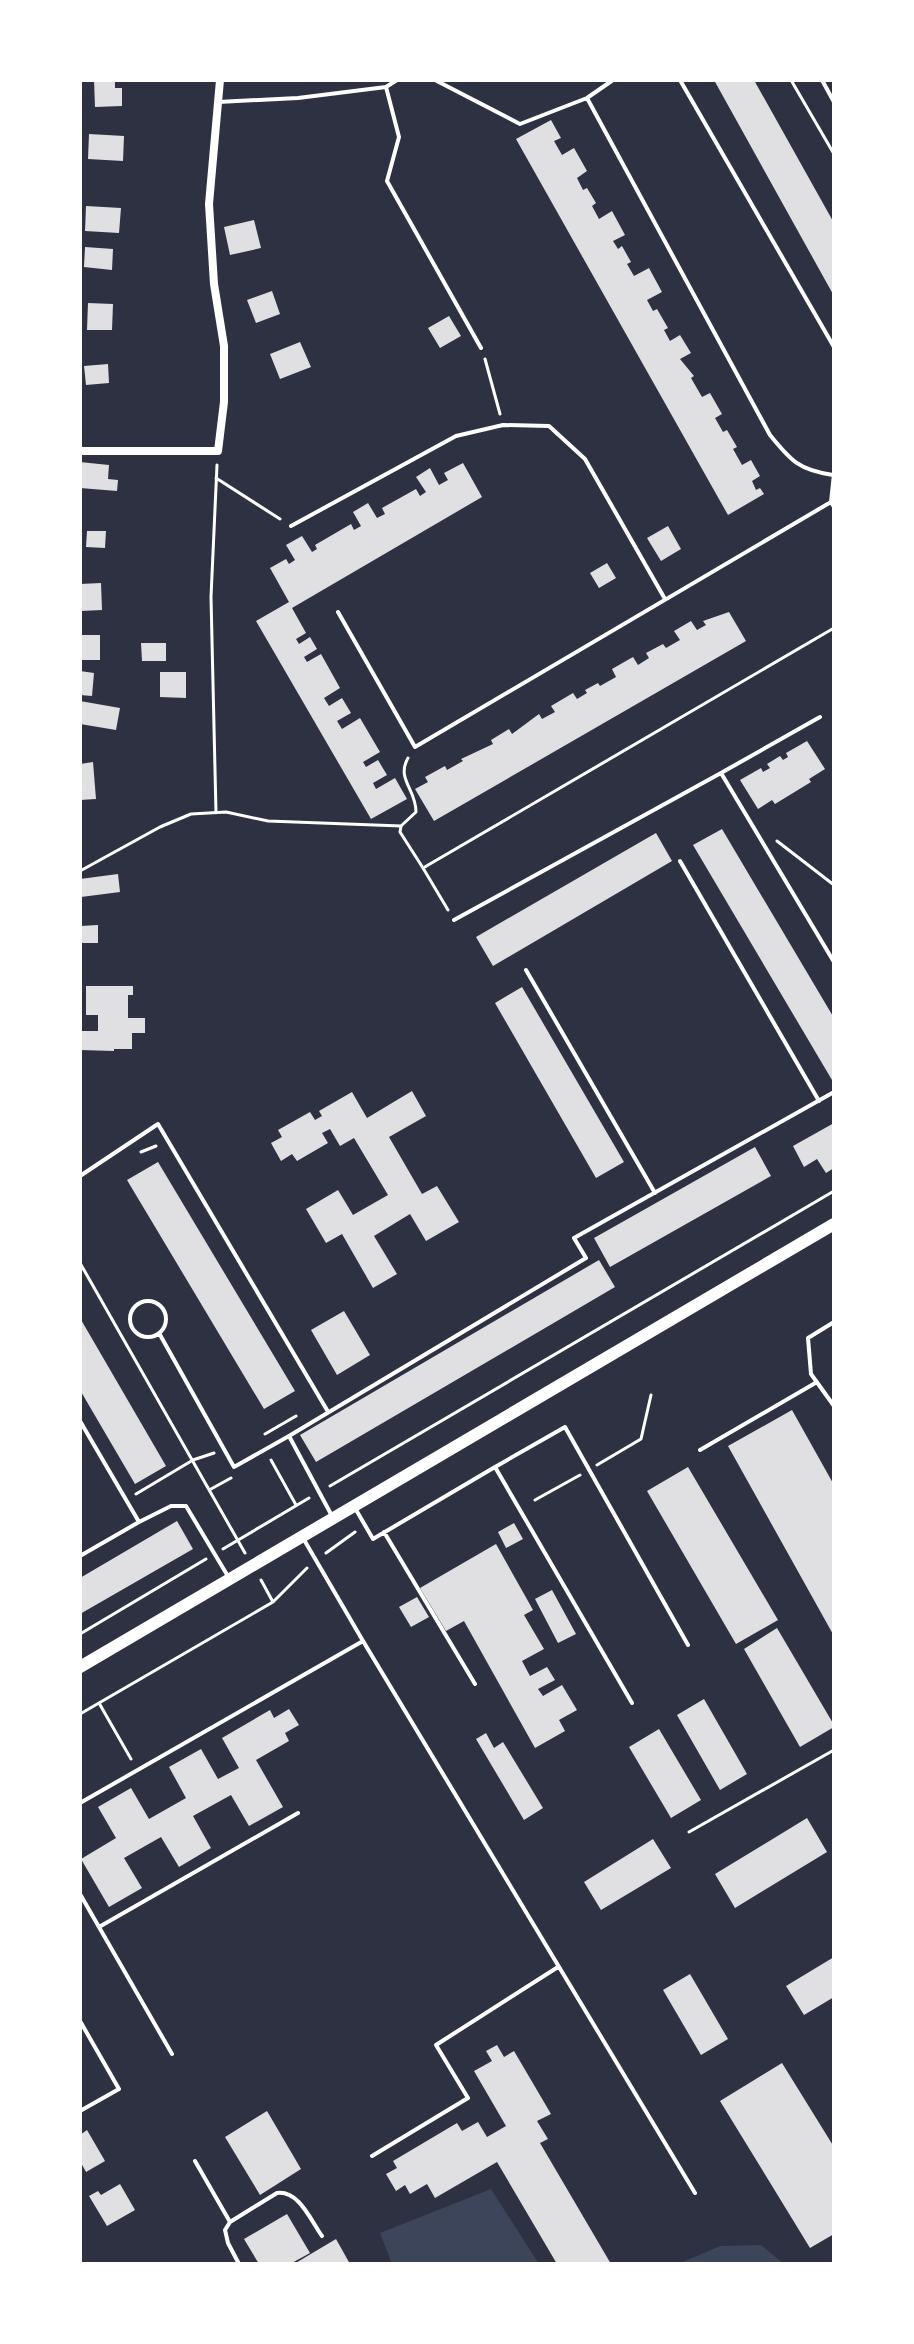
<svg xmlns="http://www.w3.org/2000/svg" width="914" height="2344" font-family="Mulish,sans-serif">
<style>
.green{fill:#3c4559}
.building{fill:#e0e0e3}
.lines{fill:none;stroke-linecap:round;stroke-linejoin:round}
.path{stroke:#fff;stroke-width:3}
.service{stroke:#fff;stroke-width:4}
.minor{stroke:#fff;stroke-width:8}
.secondary{stroke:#fff;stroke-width:12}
</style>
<rect width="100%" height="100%" fill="#2d3142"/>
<path class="green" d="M491 2189 539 2264H392L380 2233Z
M761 2245 784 2264H678L720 2246Z"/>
<path class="building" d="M94 80H115V88H122V106L95 107Z
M714 80H754L834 223V296Z
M551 120 561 138 554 141 562 155 574 148 587 171 577 178 583 190 587 188 596 203 592 206 599 219 612 211 625 235 613 241 618 249 622 246 631 262 627 264 634 276 649 268 662 292 647 300 653 311 657 309 668 328 664 330 670 341 680 335 691 353 680 359 694 376 691 378 702 397 710 393 722 414 715 418 723 432 727 430 737 447 733 449 742 465 751 460 760 476 752 481 756 490 760 488 764 494 728 515 516 139Z
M89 134 124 136 123 161 88 159Z
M86 206 121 208 119 233 85 231Z
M254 220 261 248 230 255 224 227Z
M85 247 113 249 112 270 84 267Z
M272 291 280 314 256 323 247 300Z
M88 303 113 304 112 330H87Z
M449 316 461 336 440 348 428 328Z
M300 342 311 367 280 379 270 354Z
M108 364 109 383 86 385 84 366Z
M80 462 109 465 108 479 118 480 117 491 80 488Z
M463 463 482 497 292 608 306 633 296 639 299 644 310 637 317 649 304 657 307 662 321 654 340 688 324 698 329 706 342 698 351 713 337 721 342 729 360 718 380 752 363 762 366 767 378 760 387 775 373 783 376 789 395 778 407 799 371 819 256 621 289 602 270 568 286 559 289 564 295 560 286 545 302 536 312 552 317 549 315 545 351 524 354 530 361 526 353 512 368 503 377 518 385 514 382 508 416 489 420 496 426 492 416 477 430 468 439 485 448 480 444 473Z
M668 526 681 549 661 561 647 538Z
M87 531H106L105 548 86 547Z
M607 563 616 578 599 588 590 573Z
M101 583 102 610 81 611 80 584Z
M729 612 746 641 434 821 415 789 428 782 425 777 445 766 447 770 463 761 461 759 493 744 491 740 509 729 512 734 539 714 542 719 555 712 551 706 573 693 577 699 587 693 585 690 598 683 600 686 616 677 612 669 633 657 638 665 649 658 646 653 663 644 666 648 680 640 674 631 691 621 697 630 706 625 703 621Z
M80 635H100V660H80Z
M141 643H166V661H142Z
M80 671 94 673 92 696 80 695Z
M160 672H186V698L160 697Z
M80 701 120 708 116 730 80 724Z
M807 741 825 769 809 779 811 782 775 804 772 800 758 809 740 780 761 768 763 772 770 768 767 764 780 756 783 760 788 757 786 753Z
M93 762 96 799 80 800V764Z
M722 829 834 1018V1078L832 1080 693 845Z
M656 833 672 861 493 966 476 937Z
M118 874 120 892 81 897 80 879Z
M98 925V943H80V926Z
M86 986H133V995H128V1018H145V1033H132V1049H114V1051L80 1050V1031H98V1015H86Z
M522 987 624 1162 596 1178 495 1003Z
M412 1091 426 1116 389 1137 422 1194 437 1186 459 1222 426 1241 410 1214 374 1236 397 1274 373 1288 342 1234 326 1243 306 1209 338 1190 353 1215 388 1195 354 1138 340 1146 330 1129 322 1133 328 1143 297 1161 292 1154 281 1161 271 1143 282 1137 278 1130 310 1112 315 1120 322 1116 319 1111 352 1092 367 1118Z
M834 1123V1168L826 1173 817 1159 804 1167 793 1146Z
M755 1147 771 1176 610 1267 594 1238Z
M158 1162 295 1391 264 1409 127 1180Z
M599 1260 615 1287 316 1462 300 1435Z
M344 1311 370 1355 337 1375 311 1330Z
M80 1318 166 1466 135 1484 80 1390Z
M792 1410 834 1485V1636L728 1446Z
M688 1467 778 1620 736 1644 647 1491Z
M177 1521 193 1549 80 1614V1578Z
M514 1523 523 1539 506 1548 498 1532Z
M496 1544 533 1610 524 1615 544 1649 522 1661 530 1676 547 1667 555 1680 538 1689 543 1696 562 1685 577 1710 559 1720 565 1731 535 1748 464 1621 446 1631 420 1588Z
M552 1590 576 1634 558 1643 535 1599Z
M417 1597 429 1617 411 1627 399 1607Z
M777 1628 834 1725V1727L800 1747 744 1649Z
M704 1699 747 1774 720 1790 677 1715Z
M289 1709 299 1725 285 1733 289 1741 256 1760 283 1807 249 1826 231 1795 193 1816 211 1848 179 1867 161 1837 124 1858 142 1888 109 1907 81 1859 116 1838 98 1807 131 1788 149 1819 186 1798 169 1767 201 1749 218 1779 239 1768 222 1738 270 1710 274 1718Z
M659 1729 701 1800 671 1818 629 1747Z
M486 1733 494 1748 503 1742 543 1808 524 1820 476 1739Z
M807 1818 827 1852 735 1908 715 1874Z
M653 1839 671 1868 601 1910 584 1882Z
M834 1957V1997L804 2015 786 1986Z
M690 1974 728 2039 701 2055 663 1990Z
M497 2045 504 2057 514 2051 551 2114 537 2121 548 2139 540 2143 611 2264H557L497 2162 435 2198 427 2184 410 2194 405 2185 396 2191 386 2174 397 2168 393 2161 457 2123 462 2131 478 2122 487 2137 506 2126 474 2071 492 2061 486 2051Z
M782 2063 834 2147V2234L810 2248 720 2101Z
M267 2111 301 2169 260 2195 225 2137Z
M87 2130 105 2161 86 2172 80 2161V2135Z
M120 2184 135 2210 107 2226 89 2196 98 2191 101 2195Z
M287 2214 310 2253 290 2264H259L244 2239Z
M336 2239 350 2264H294Z"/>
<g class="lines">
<path class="path" d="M791 80 834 154
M485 359 500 414
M216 478 280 519
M408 758C396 779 416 789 416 812L401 826 400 832 423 868
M216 813 211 597 217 465
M777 841 834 885
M80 871 160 827 191 814 226 812 268 821 401 826
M448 910 423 868 834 628
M141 1152 156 1146
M80 1263 245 1553
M265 1434 296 1416
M271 1460 296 1505
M597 1465 641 1439 651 1395
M330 1486 834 1191
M211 1489 231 1478
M136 1494 193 1460 214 1453
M535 1500 580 1475
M223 1549 309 1498
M326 1553 355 1532
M273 1602 307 1568
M80 1634 206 1559
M99 1703 131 1759
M80 1714 273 1602 261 1580
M689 1832 834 1750"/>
<path class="service" d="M435 80 520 124 587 98
M613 80 587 98 770 435C791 461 799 470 833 475
M680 80 834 347
M822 80 834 102
M386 87 399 137 387 181 481 348
M218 102 298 98 386 87 397 80
M831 502 834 474
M291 526 456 436 503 425 549 426 585 459 665 599
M338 612 415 747 831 502 834 507
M721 773 820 717
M680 861 819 1101
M454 920 721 773 834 962
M526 970 655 1193
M80 1176 158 1124 327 1410
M130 1319a18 18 0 1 1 36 0a18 18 0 1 1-36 0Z
M834 1322 808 1338 811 1374 834 1406
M159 1333 234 1467 289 1436
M80 1421 139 1522 80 1556
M700 1450 817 1382
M495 1467 565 1427 688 1645
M355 1508 373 1539 495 1467 632 1703
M332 1516 289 1436 586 1258 574 1238 834 1092
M139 1522 171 1506H186L229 1578
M384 1532 475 1684
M303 1538 363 1641 695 2193
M80 1803 363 1641
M80 1894 172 2054
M99 1927 298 1813
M80 2021 119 2089 80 2111
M372 2156 468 2098 436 2045 558 1967
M195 2161 230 2222
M239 2264 228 2243 225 2230 230 2222 277 2193C299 2190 311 2221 322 2236"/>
<path class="minor" d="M80 451H218L224 402V346L214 284 209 204 220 80"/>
<path class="secondary" d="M80 1667 834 1224"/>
</g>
<rect width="914" height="2344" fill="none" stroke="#ffffff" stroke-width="164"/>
</svg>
